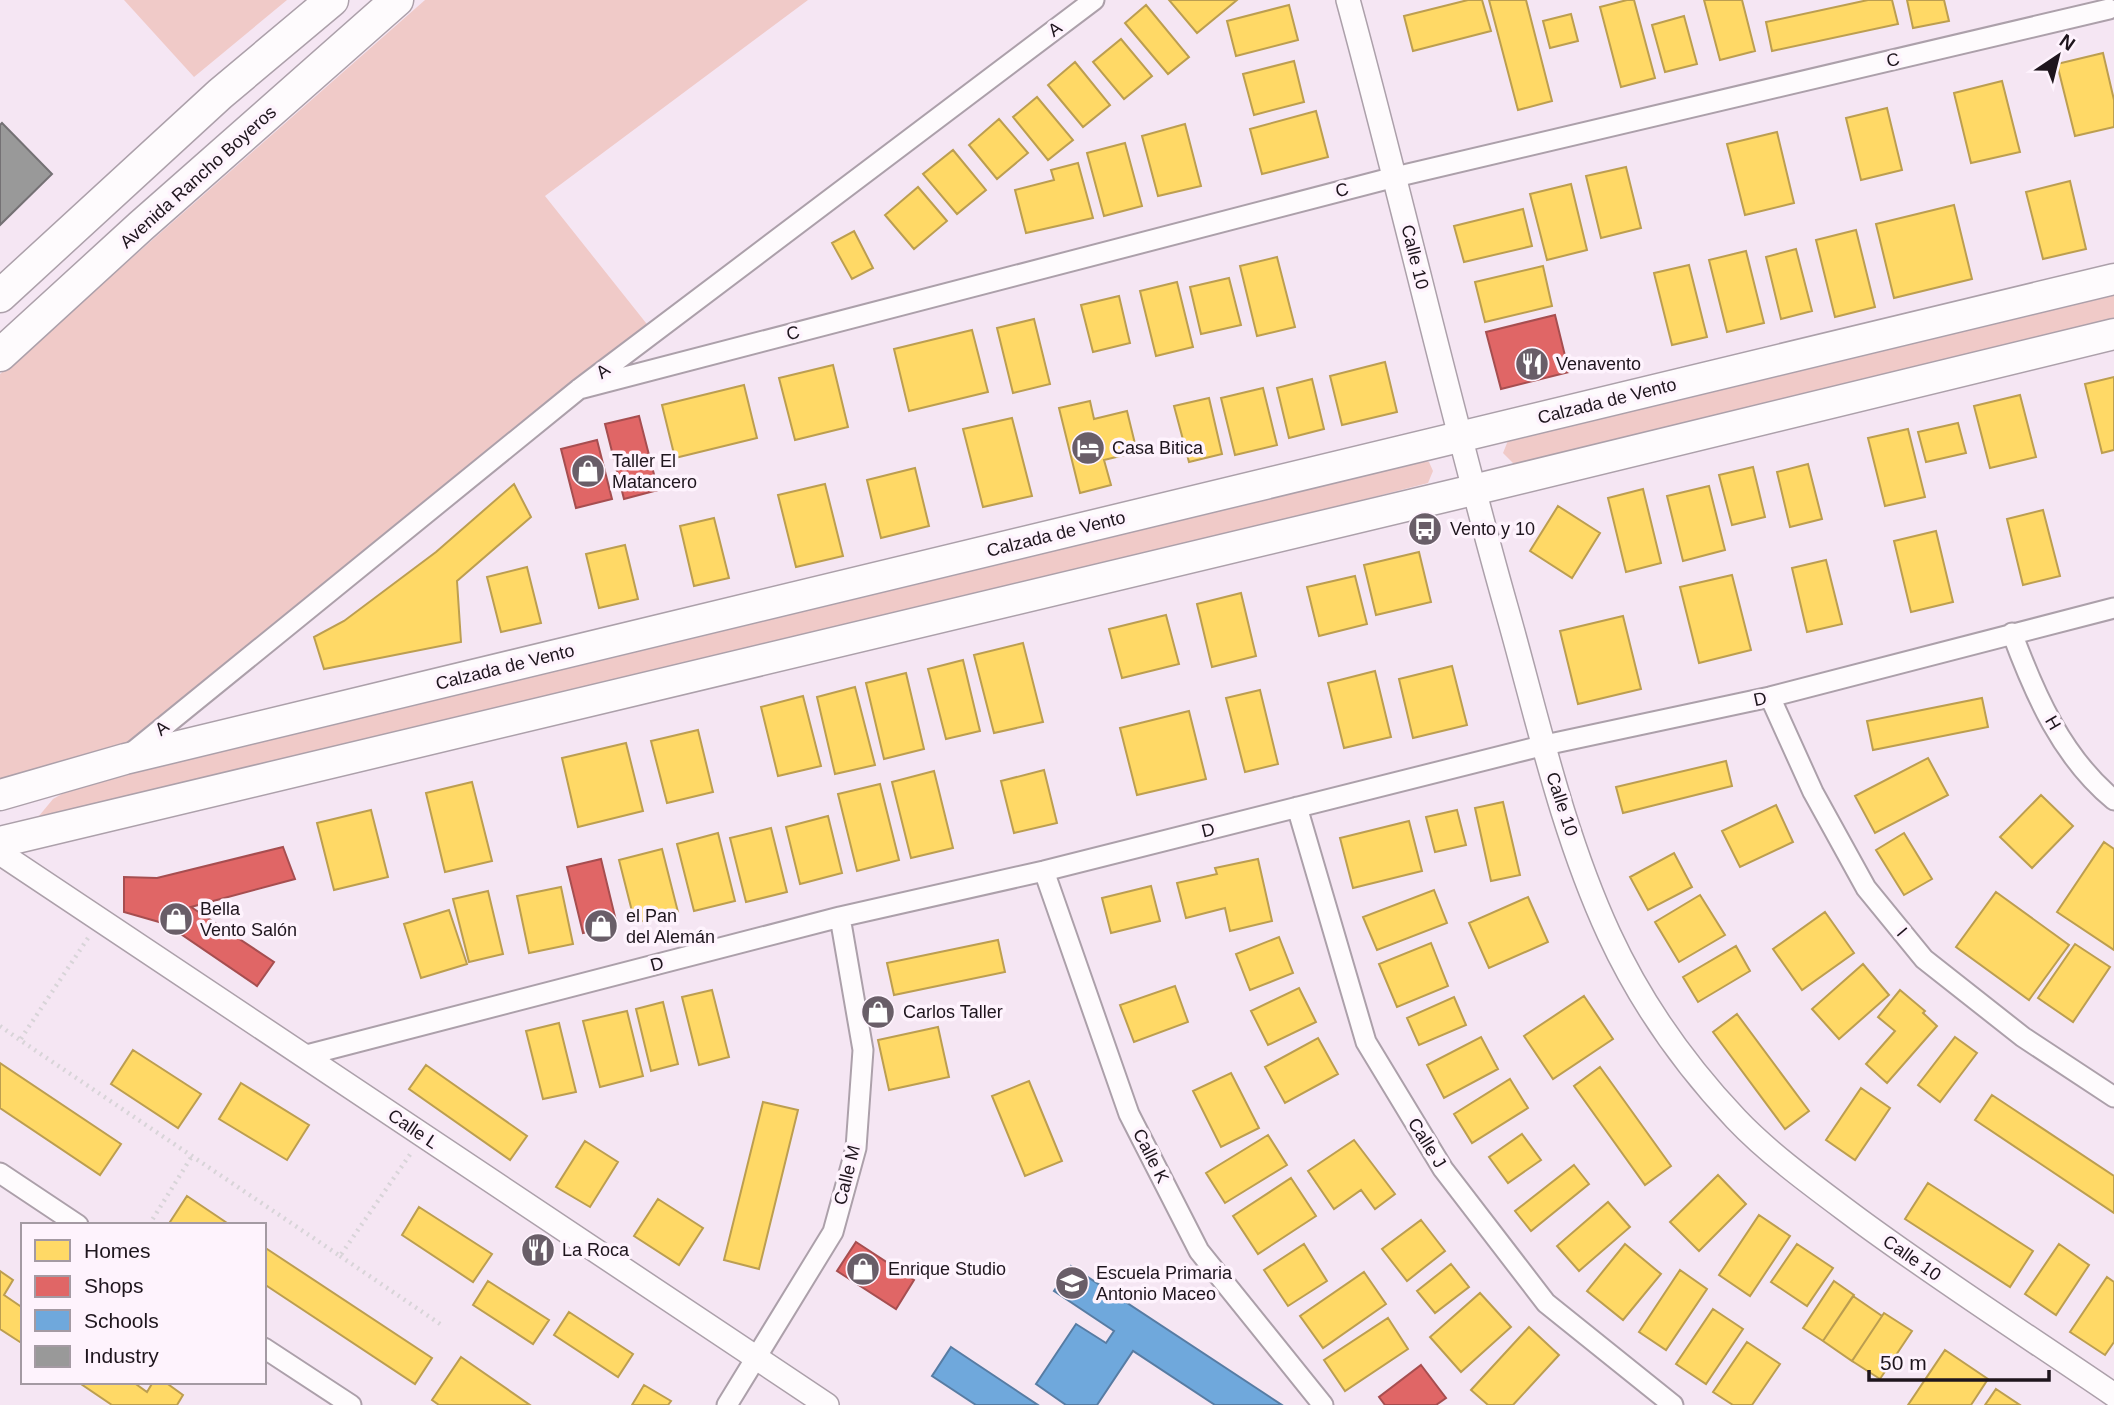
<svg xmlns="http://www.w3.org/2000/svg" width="2114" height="1405" font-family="Helvetica,sans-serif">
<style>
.green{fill:#f0cac8}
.homes{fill:#ffd966;stroke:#bc9e50;stroke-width:2}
.shops{fill:#e06666;stroke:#a64e50;stroke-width:2}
.schools{fill:#6fa8dc;stroke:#577ca3;stroke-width:2}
.industry{fill:#999;stroke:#747174;stroke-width:2}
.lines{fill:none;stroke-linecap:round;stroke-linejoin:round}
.minor-casing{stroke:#aca0aa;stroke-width:23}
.tertiary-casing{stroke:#aca0aa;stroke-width:26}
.primary-casing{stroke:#aca0aa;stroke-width:33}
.trunk-casing{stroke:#aca0aa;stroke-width:35}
.path{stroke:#d8d4d8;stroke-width:4.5;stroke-dasharray:2 5;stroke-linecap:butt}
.minor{stroke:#fefbfd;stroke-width:19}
.tertiary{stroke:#fefbfd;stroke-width:23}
.primary{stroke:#fefbfd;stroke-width:30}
.trunk{stroke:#fefbfd;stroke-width:32}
.labels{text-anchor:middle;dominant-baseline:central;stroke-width:7;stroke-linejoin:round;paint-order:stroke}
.street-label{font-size:18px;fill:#1e151d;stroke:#fef3fd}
.poi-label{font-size:18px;fill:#1e151d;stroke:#fef3fd;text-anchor:start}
</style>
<rect width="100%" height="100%" fill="#f5e6f3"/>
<path class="green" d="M124 0H287L194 77Z
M425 0H808L545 196 654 333 125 759 0 795V374Z
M2114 290V318L1514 464 1503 453 1509 438Z
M1418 459 1429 462 1433 471 1428 483 735 662 34 822 53 799 76 786Z"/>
<path class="homes" d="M1169 0H1237L1197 33Z
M1468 0H1482L1491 31 1413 51 1404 16Z
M1489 0H1526L1552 101 1518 110Z
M1627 0H1634L1655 78 1621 87 1600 7Z
M1704 0H1742L1755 51 1720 60Z
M1868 0H1892L1898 24 1772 51 1766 22Z
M1907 0H1944L1949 21 1913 28Z
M1146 5 1189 57 1168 74 1125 23Z
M1289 5 1298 40 1236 56 1227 21Z
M1571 14 1578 41 1550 48 1543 21Z
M1684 16 1697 64 1665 72 1652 25Z
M1121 39 1152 76 1124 99 1093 62Z
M2103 53 2114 100V127L2075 136 2057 64Z
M1294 61 1304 102 1254 115 1243 74Z
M1075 62 1110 105 1083 127 1048 85Z
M2002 81 2020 152 1971 163 1954 93Z
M1037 97 1073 140 1048 160 1013 117Z
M1887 108 1902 170 1861 180 1846 118Z
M1316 111 1328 157 1262 174 1250 129Z
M999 119 1028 153 997 179 969 145Z
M1185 124 1201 186 1158 196 1142 136Z
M1777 132 1794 203 1745 215 1727 144Z
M1125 143 1142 206 1104 216 1087 153Z
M953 150 986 190 957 214 923 174Z
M1078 163 1093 218 1026 233 1015 190 1054 180 1051 170Z
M1626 167 1641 228 1601 238 1586 176Z
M2070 181 2086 249 2043 259 2026 192Z
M1571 184 1587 250 1547 260 1530 194Z
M918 187 947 221 914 249 885 215Z
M1954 205 1972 279 1894 298 1876 224Z
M1523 209 1532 246 1464 262 1454 226Z
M1856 230 1875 307 1835 317 1816 240Z
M854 231 873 268 852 279 832 243Z
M1796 249 1812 311 1781 319 1766 257Z
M1746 251 1764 323 1727 332 1709 260Z
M1277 257 1295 327 1257 336 1240 266Z
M1689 265 1707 337 1672 345 1654 273Z
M1543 266 1552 306 1485 322 1475 282Z
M1229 278 1241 325 1201 334 1190 287Z
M1177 282 1193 347 1156 356 1140 291Z
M1119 296 1130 343 1093 352 1081 305Z
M1034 319 1050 384 1013 393 997 328Z
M972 330 988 392 909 411 894 349Z
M1385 362 1397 412 1342 425 1330 376Z
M833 365 848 427 795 440 779 378Z
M2114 377V450L2102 453 2085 384Z
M1312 379 1324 429 1289 438 1277 388Z
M744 385 757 438 675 458 662 405Z
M1263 388 1277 445 1235 455 1221 398Z
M2020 395 2036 457 1990 468 1974 406Z
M1209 398 1222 454 1189 462 1174 406Z
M1090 401 1094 419 1127 411 1137 452 1104 460 1111 485 1080 493 1059 408Z
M1012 418 1032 496 983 507 963 429Z
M1958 423 1966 453 1926 462 1918 432Z
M1908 429 1925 497 1885 506 1868 438Z
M1808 464 1822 519 1790 527 1777 472Z
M1753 467 1765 517 1732 525 1719 475Z
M915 468 929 526 881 538 867 480Z
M514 484 531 517 457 581 461 642 324 669 314 637 344 621 436 552Z
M825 484 843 556 796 567 778 495Z
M1709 486 1725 550 1683 561 1667 496Z
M1643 489 1661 563 1626 572 1608 498Z
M1558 506 1600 533 1572 578 1530 551Z
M2043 510 2060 576 2023 585 2007 519Z
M714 518 729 578 694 586 680 526Z
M1936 531 1953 602 1911 612 1894 541Z
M625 545 638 599 599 608 586 554Z
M1419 552 1431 602 1376 615 1364 565Z
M1826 560 1842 624 1807 632 1792 568Z
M527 567 541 623 501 632 487 577Z
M1732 575 1751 650 1699 663 1680 587Z
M1355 576 1367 624 1319 636 1307 587Z
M1241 593 1256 656 1212 667 1197 604Z
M1166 615 1179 664 1122 678 1109 629Z
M1623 616 1641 689 1578 704 1560 631Z
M1023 643 1043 722 994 733 974 655Z
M963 660 980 731 946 739 928 669Z
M1452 666 1467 725 1413 738 1399 679Z
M1375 671 1391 737 1344 748 1328 683Z
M906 673 924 749 884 759 866 683Z
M855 687 875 765 835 774 817 697Z
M1260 690 1278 764 1245 772 1226 698Z
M803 696 821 766 778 776 761 707Z
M1982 698 1988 727 1873 750 1867 721Z
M1189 711 1206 779 1137 795 1120 728Z
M698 730 713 792 667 803 651 741Z
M626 743 643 811 578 827 562 758Z
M1928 758 1948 795 1875 833 1855 796Z
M1726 761 1732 786 1623 813 1616 787Z
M1044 770 1057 823 1014 833 1001 781Z
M934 771 953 848 911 858 892 782Z
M472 782 492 861 445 872 426 793Z
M880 784 899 860 857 871 838 794Z
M2041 795 2073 826 2032 868 2000 837Z
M1503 802 1520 875 1491 881 1475 808Z
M1776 805 1793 842 1740 867 1722 831Z
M371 810 388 877 334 890 317 823Z
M1457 810 1466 845 1435 852 1426 817Z
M828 816 842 873 800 884 786 827Z
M1409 821 1422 871 1353 888 1340 838Z
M771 828 787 892 746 902 730 838Z
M718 833 735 901 694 911 677 844Z
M1904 833 1932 879 1904 895 1876 850Z
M2104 842 2114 849V950L2057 912Z
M662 849 678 912 635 923 619 860Z
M1674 853 1692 887 1648 910 1630 877Z
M1258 859 1272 921 1230 931 1225 908 1186 918 1177 883 1217 874 1215 868Z
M1151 886 1160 921 1111 933 1102 898Z
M561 887 573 944 529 953 517 896Z
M1434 890 1447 923 1377 950 1363 917Z
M488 891 503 954 469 962 453 899Z
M1996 892 2069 945 2029 1000 1956 947Z
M1700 895 1725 935 1679 962 1655 922Z
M1528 897 1548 942 1489 968 1469 923Z
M449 910 467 964 421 978 404 924Z
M1825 912 1854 953 1802 990 1773 949Z
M1279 937 1293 973 1250 990 1236 954Z
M998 940 1005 972 894 995 887 963Z
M1431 943 1448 986 1397 1007 1379 964Z
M2075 944 2110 967 2073 1022 2038 998Z
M1736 946 1750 971 1698 1002 1683 977Z
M1863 964 1889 995 1839 1039 1812 1009Z
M1175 986 1188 1022 1134 1042 1120 1005Z
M1299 988 1316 1022 1268 1045 1251 1011Z
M712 990 729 1057 699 1065 682 997Z
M1900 990 1925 1011 1923 1013 1937 1026 1887 1083 1866 1064 1895 1031 1878 1017Z
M1584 996 1613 1039 1553 1079 1524 1036Z
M1454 997 1466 1025 1419 1045 1407 1018Z
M663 1002 678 1064 651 1071 636 1009Z
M627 1011 643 1076 600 1087 583 1021Z
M1737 1014 1809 1111 1785 1129 1713 1032Z
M559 1023 576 1092 543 1099 526 1031Z
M938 1027 949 1077 889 1090 878 1040Z
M1481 1037 1498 1069 1444 1098 1427 1065Z
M1955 1037 1977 1053 1940 1102 1918 1085Z
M1318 1038 1338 1074 1285 1103 1265 1067Z
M133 1050 201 1094 178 1128 111 1084Z
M0 1063 121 1144 100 1175 0 1108Z
M426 1065 527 1136 510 1160 409 1089Z
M1600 1067 1671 1166 1645 1185 1574 1086Z
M1231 1073 1259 1128 1221 1147 1193 1091Z
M1510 1079 1528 1108 1472 1143 1454 1114Z
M1029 1081 1062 1161 1025 1176 992 1096Z
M241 1083 309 1125 287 1160 219 1119Z
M1861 1088 1890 1108 1855 1160 1826 1140Z
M1992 1095 2114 1176V1213L1975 1120Z
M763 1102 798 1110 759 1269 724 1260Z
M1522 1134 1541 1160 1508 1183 1489 1157Z
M1268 1135 1287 1165 1225 1203 1206 1173Z
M1354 1140 1395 1194 1375 1209 1361 1190 1334 1209 1308 1171Z
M585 1141 618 1162 590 1207 556 1187Z
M1574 1165 1589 1184 1531 1231 1515 1211Z
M1718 1175 1746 1204 1699 1251 1670 1222Z
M1291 1178 1316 1216 1258 1254 1233 1216Z
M1928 1183 2033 1251 2010 1287 1905 1219Z
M187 1196 230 1225H174L170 1222Z
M658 1199 703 1228 679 1265 634 1236Z
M1608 1202 1630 1227 1579 1271 1557 1246Z
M419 1207 492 1254 473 1282 402 1235Z
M1759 1215 1790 1236 1750 1296 1719 1275Z
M1421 1220 1445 1251 1407 1281 1382 1249Z
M1304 1244 1327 1281 1288 1306 1264 1270Z
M1625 1244 1661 1274 1623 1320 1587 1291Z
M1797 1244 1833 1268 1807 1306 1771 1282Z
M2059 1244 2089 1265 2056 1315 2025 1294Z
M264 1247 432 1358 415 1384 264 1284Z
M1451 1264 1469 1287 1435 1313 1417 1291Z
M1680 1270 1707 1289 1666 1350 1639 1332Z
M0 1271 13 1280 4 1295 23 1308V1344L0 1329Z
M1364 1272 1386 1304 1323 1348 1300 1316Z
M2107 1277 2114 1282V1342L2105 1355 2070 1332Z
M488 1281 549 1320 533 1344 473 1305Z
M1834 1281 1854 1295 1823 1341 1803 1328Z
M1480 1293 1511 1327 1461 1372 1430 1337Z
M1853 1296 1882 1316 1852 1361 1823 1341Z
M1713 1309 1743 1329 1706 1384 1676 1364Z
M569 1312 633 1354 618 1377 554 1335Z
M1884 1313 1912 1331 1880 1379 1852 1361Z
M1388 1318 1408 1349 1345 1391 1324 1360Z
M1529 1327 1559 1355 1513 1405H1488L1471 1390Z
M1747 1342 1780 1364 1752 1405H1733L1713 1392Z
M1945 1350 1988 1379 1971 1405H1908Z
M461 1357 530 1405H439L432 1400Z
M78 1382H133L147 1392 153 1382H165L183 1395 177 1405H112Z
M644 1385 671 1401 668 1405H632Z
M1996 1389 2020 1405H1985Z"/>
<path class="shops" d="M1555 315 1569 372 1501 389 1486 332Z
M639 416 658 490 624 499 605 424Z
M597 440 612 499 576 508 561 449Z
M283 847 295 879 191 907 274 962 257 986 166 924 124 912V877L157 878Z
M601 859 617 925 583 933 567 867Z
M856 1242 914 1280 896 1309 837 1271Z
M1421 1365 1446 1398 1436 1405H1385L1379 1397Z"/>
<path class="schools" d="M1071 1266 1282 1405H1215L1133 1351 1097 1405H1066L1036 1384 1076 1324 1106 1343 1114 1331 1054 1291Z
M951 1347 1038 1405H976L932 1376Z"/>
<path class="industry" d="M2 123 52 174 0 225V125Z"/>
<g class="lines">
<g class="minor-casing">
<path id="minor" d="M579 389 1391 178 2109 9
M2012 633C2035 695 2062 757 2114 800
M1770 697 1813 792 1866 888 1924 959 2023 1037 2114 1097
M130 754 579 389 1094 0
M1297 807 1366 1042 1443 1169 1546 1303 1673 1405
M1044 871 1129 1114 1199 1251 1323 1405
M303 1056 840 917 1044 871 1545 745 1770 697 2114 608
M0 1173 78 1225
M264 1348 351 1405
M727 1405 833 1232 856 1148 863 1050 840 917"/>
</g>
<g class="tertiary-casing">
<path id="tertiary" d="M1348 0C1403 202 1449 406 1506 607 1537 716 1561 830 1609 934 1640 1001 1685 1065 1736 1119 1770 1155 1819 1190 1859 1220 1942 1281 2029 1337 2114 1395
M0 853 827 1405"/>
</g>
<g class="primary-casing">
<path id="primary" d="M0 795 125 759 2114 279
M0 842 1473 490 2114 334"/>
</g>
<g class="trunk-casing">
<path id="trunk" d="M0 296 220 94 332 0
M0 355 141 226 397 0"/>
</g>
<path class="path" d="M88 938 20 1040 340 1256 411 1153
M0 1026 20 1040
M149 1225 192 1156
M340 1256 443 1326"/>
<use href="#minor" class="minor"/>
<use href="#tertiary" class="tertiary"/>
<use href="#primary" class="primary"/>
<use href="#trunk" class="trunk"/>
</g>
<defs>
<g id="restaurant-disc" transform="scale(1.75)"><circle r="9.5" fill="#695e68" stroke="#fef3fd"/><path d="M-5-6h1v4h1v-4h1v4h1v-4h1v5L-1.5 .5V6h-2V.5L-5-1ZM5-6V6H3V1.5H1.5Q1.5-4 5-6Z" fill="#fff"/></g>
<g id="hotel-disc" transform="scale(1.75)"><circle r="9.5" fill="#695e68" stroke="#fef3fd"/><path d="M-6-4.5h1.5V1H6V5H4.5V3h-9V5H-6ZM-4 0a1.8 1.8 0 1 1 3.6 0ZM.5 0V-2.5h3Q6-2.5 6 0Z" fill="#fff"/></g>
<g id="shop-disc" transform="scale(1.75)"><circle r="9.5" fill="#695e68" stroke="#fef3fd"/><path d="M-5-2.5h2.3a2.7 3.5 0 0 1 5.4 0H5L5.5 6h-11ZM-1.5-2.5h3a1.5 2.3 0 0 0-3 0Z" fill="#fff"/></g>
<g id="bus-disc" transform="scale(1.75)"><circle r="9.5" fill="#695e68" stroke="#fef3fd"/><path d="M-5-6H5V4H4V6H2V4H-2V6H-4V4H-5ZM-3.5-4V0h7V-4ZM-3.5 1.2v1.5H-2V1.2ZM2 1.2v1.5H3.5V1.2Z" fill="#fff"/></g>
<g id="school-disc" transform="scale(1.75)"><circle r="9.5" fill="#695e68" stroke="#fef3fd"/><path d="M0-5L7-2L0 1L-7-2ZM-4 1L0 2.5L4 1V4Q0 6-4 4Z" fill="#fff"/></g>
</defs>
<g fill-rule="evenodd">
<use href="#restaurant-disc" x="1532" y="364"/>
<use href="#hotel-disc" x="1088" y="448"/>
<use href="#shop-disc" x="588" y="471"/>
<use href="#bus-disc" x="1425" y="529"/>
<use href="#shop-disc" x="176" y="919"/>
<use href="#shop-disc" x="601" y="926"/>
<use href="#shop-disc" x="878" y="1012"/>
<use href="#restaurant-disc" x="538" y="1250"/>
<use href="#shop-disc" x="863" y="1269"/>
<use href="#school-disc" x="1072" y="1283"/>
</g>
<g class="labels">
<g class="street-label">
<text transform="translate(1055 29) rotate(-37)">A</text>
<text transform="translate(1893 60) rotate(-13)">C</text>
<text transform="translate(198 177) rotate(-42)">Avenida Rancho Boyeros</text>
<text transform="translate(1342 190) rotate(-15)">C</text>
<text transform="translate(1415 257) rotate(76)">Calle 10</text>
<text transform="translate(793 333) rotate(-15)">C</text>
<text transform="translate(603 371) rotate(-37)">A</text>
<text transform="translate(1607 401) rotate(-14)">Calzada de Vento</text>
<text transform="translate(1056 534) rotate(-14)">Calzada de Vento</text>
<text transform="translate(505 667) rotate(-14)">Calzada de Vento</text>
<text transform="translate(1760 699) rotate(-12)">D</text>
<text transform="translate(2053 723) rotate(60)">H</text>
<text transform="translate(162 728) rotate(-39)">A</text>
<text transform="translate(1562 804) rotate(72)">Calle 10</text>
<text transform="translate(1208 830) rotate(-14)">D</text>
<text transform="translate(1902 932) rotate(50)">I</text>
<text transform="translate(657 964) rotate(-15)">D</text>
<text transform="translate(413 1129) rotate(34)">Calle L</text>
<text transform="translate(1427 1143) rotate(58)">Calle J</text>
<text transform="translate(1151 1156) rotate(63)">Calle K</text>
<text transform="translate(847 1175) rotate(-76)">Calle M</text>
<text transform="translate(1912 1258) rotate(35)">Calle 10</text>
</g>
<g class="poi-label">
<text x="1556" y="364">Venavento</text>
<text x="1112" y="448">Casa Bitica</text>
<text x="612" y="461">Taller El<tspan x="612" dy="21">Matancero</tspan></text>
<text x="1450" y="529">Vento y 10</text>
<text x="200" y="909">Bella<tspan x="200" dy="21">Vento Salón</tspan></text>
<text x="626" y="916">el Pan<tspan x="626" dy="21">del Alemán</tspan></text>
<text x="903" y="1012">Carlos Taller</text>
<text x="562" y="1250">La Roca</text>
<text x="888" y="1269">Enrique Studio</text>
<text x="1096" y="1273">Escuela Primaria<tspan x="1096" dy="21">Antonio Maceo</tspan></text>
</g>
</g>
<rect x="21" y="1223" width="245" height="161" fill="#fef3fd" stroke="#a49aa3" stroke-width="2"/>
<rect x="35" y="1240" width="35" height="21" fill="#ffd966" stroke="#a49aa3" stroke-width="2"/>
<text x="84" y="1258" font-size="21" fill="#1e151d">Homes</text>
<rect x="35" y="1276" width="35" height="21" fill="#e06666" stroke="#a49aa3" stroke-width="2"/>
<text x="84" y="1293" font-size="21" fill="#1e151d">Shops</text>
<rect x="35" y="1310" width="35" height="21" fill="#6fa8dc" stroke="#a49aa3" stroke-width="2"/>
<text x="84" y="1328" font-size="21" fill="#1e151d">Schools</text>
<rect x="35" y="1346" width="35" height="21" fill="#999999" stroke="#a49aa3" stroke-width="2"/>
<text x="84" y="1363" font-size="21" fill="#1e151d">Industry</text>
<g transform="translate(2058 56) rotate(35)" stroke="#fef3fd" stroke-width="5" paint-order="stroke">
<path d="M0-5L12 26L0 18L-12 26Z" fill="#1e151d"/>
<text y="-10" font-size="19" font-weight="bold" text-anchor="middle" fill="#1e151d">N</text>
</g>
<path d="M1869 1370v10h180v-10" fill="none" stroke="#1e151d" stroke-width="3.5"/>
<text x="1880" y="1370" font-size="21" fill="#1e151d" stroke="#fef3fd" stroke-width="5" paint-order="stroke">50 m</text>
</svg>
